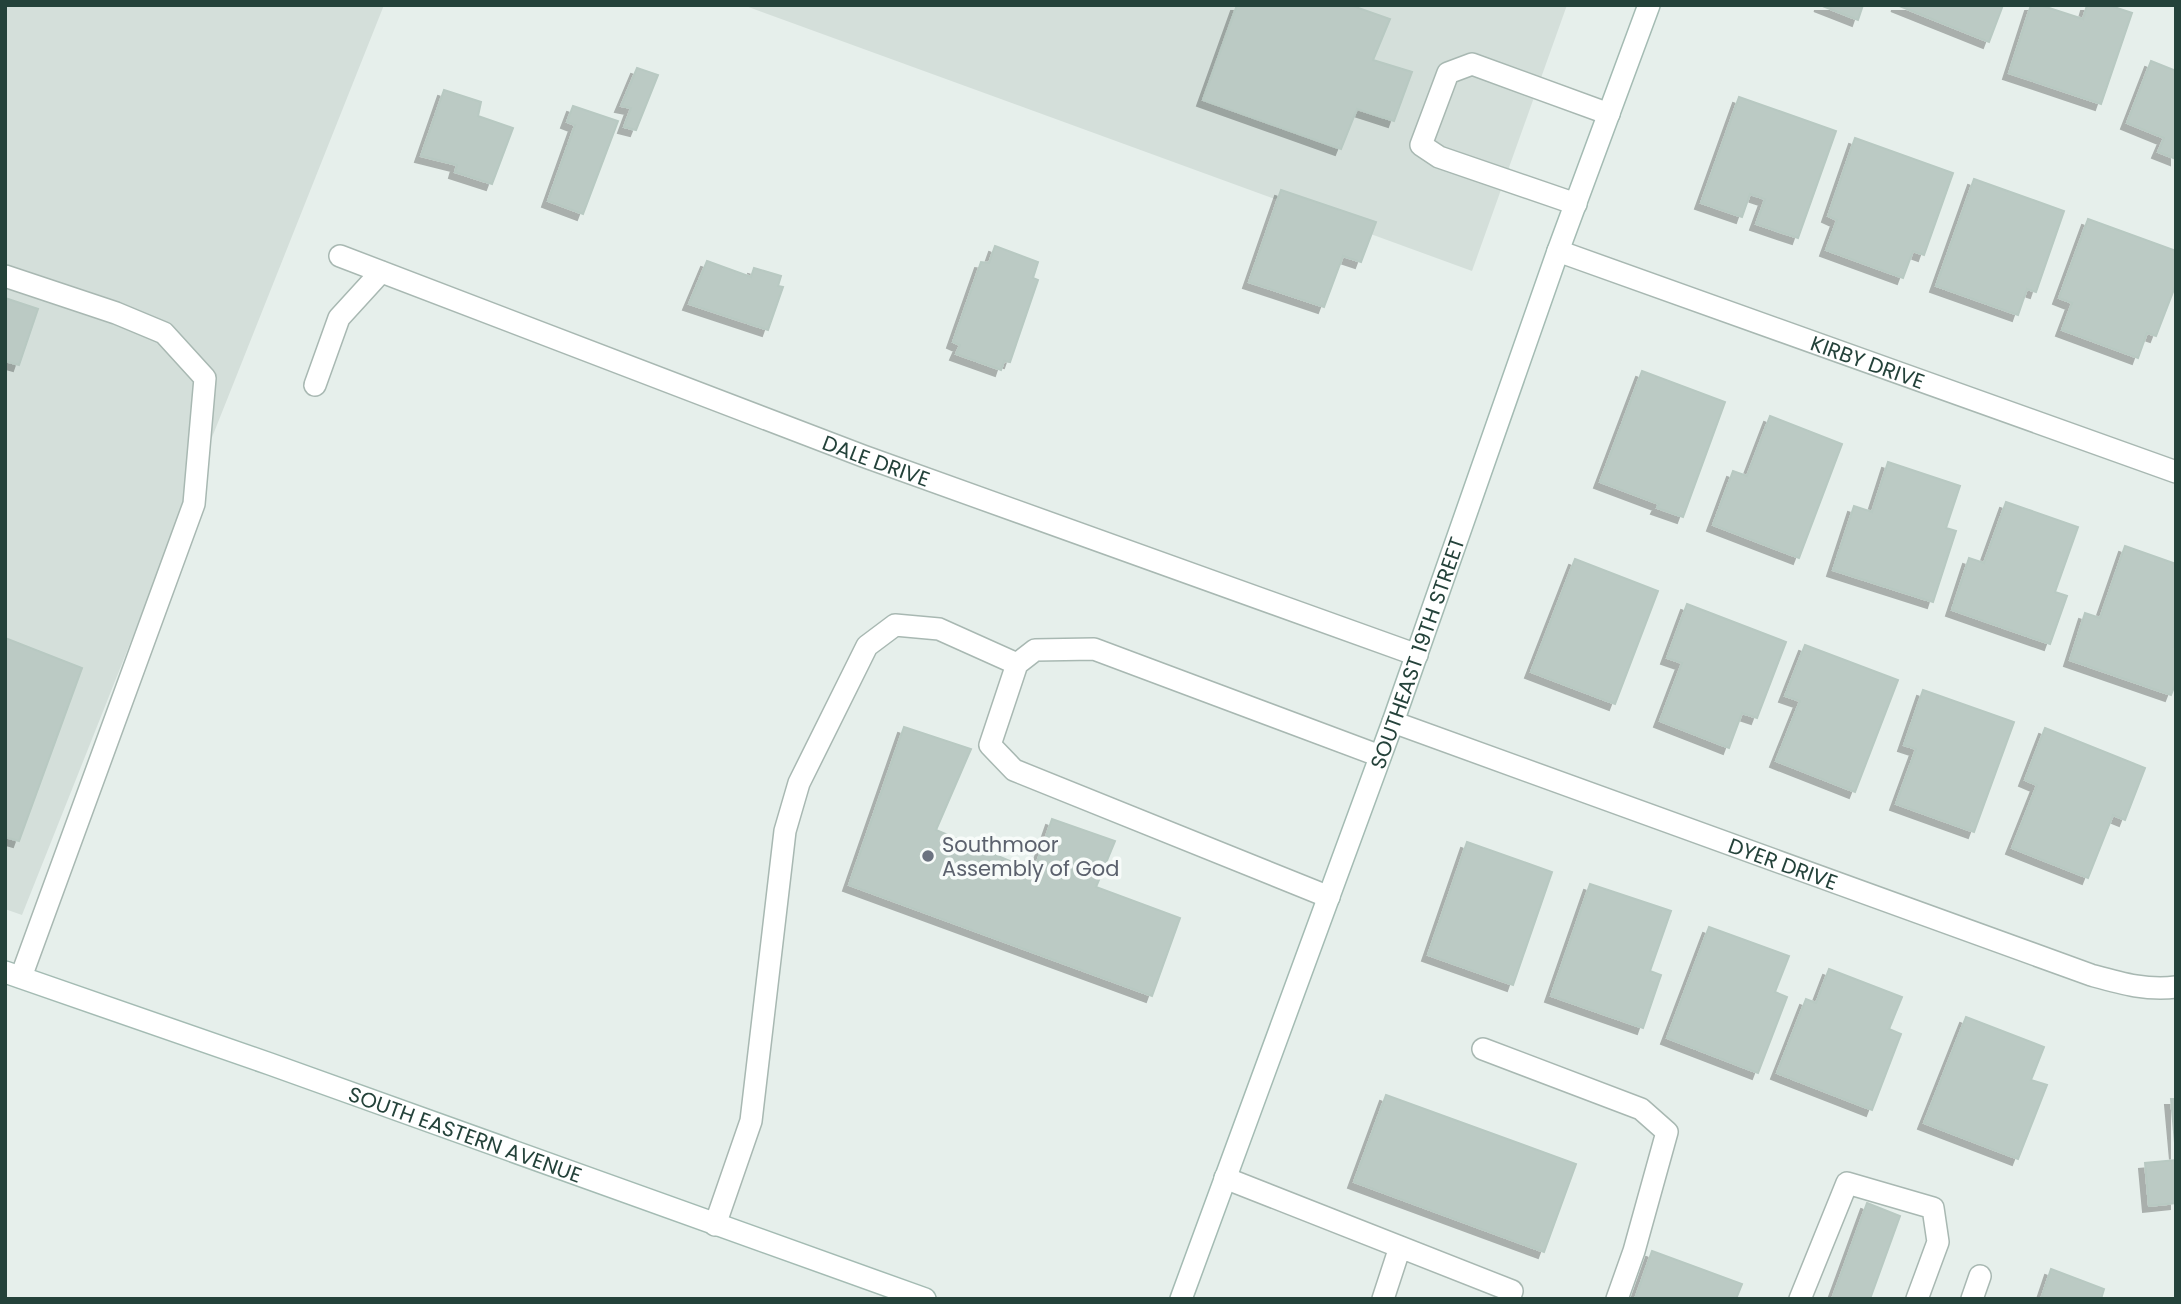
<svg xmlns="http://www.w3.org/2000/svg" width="2181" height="1304" font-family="Poppins,sans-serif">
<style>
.built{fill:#d4dfda}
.building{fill:#bbcac4;stroke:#b8c9c2;stroke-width:2;filter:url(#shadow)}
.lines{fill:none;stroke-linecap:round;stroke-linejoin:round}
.lane-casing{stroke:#a8b8b2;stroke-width:24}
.street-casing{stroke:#a8b8b2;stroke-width:24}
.secondary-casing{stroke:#a4bbb3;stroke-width:24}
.lane{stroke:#fff;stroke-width:21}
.street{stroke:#fff;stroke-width:21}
.secondary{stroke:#fff;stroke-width:21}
.worship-dot{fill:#6b7280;stroke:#f7fbf9;stroke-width:2.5}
.labels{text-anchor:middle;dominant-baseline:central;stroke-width:7;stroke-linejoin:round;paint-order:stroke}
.street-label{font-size:21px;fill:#24423a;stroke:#f7fbf9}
.worship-label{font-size:21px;fill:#5b616d;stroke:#f7fbf9;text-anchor:start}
</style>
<defs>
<filter id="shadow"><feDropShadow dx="-6" dy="6" stdDeviation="0" flood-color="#0004"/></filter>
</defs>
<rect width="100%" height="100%" fill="#e6efeb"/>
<path class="built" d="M5 5H384L22 915 5 909Z
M743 5H1567L1472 271Z"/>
<path class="building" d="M1237 5H1350L1390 19 1373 60 1412 72 1394 121 1357 109 1341 149 1203 100Z
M1820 5H1863L1858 20Z
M1897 5H2003L1989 42Z
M2031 5H2040L2083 19 2087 5H2108L2132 13 2101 104 2009 73Z
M2151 61 2176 71V159L2158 152 2164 138 2127 123Z
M637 68 658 75 636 130 624 127 631 108 621 106Z
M444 90 481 102 478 116 513 128 492 184 455 172 457 165 421 156Z
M1739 97 1836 131 1798 238 1756 224 1765 199 1750 194 1742 217 1701 203Z
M573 106 618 121 583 214 548 201 575 125 567 122Z
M1855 138 1953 173 1924 255 1913 251 1903 278 1826 250 1837 220 1828 216Z
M1974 179 2064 211 2036 292 2027 289 2018 315 1936 286Z
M1281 190 1376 222 1361 262 1343 256 1324 307 1249 282Z
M2088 219 2176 251V284L2156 336 2147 333 2138 358 2062 330 2072 303 2059 298Z
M995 246 1038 262 1033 278 1038 280 1010 362 1004 361 1001 370 956 354 960 345 953 342 981 262 989 263Z
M707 261 751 277 754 268 781 276 778 286 783 287 768 330 689 304Z
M5 298 38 309 19 365 5 361Z
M1642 371 1725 402 1683 517 1657 508 1659 504 1600 482Z
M1770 416 1842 444 1799 558 1713 525 1733 471 1747 476Z
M1888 462 1960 486 1946 528 1956 531 1933 602 1833 570 1854 506 1872 512Z
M2006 502 2078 527 2055 592 2067 596 2050 644 1952 610 1969 558 1984 563Z
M2125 546 2176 564 2174 647H2176V682L2171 695 2070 660 2085 613 2100 618Z
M1575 559 1658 591 1615 704 1531 672Z
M1687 604 1786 642 1757 718 1742 713 1729 748 1660 721 1682 663 1667 658Z
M5 638 82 668 19 841 5 837Z
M1805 645 1898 680 1855 792 1776 761 1800 701 1785 696Z
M1923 690 2014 722 1974 832 1896 804 1916 749 1904 745Z
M904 727 971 749 936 830 1034 871 1052 819 1115 841 1096 887 1180 918 1152 996 849 885Z
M2045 728 2145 768 2125 820 2113 815 2088 878 2012 848 2037 785 2025 780Z
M1467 842 1552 872 1513 985 1428 955Z
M1590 884 1671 911 1650 971 1661 975 1643 1028 1551 996Z
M1709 927 1789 956 1775 992 1787 997 1758 1073 1667 1038Z
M1829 969 1902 997 1889 1029 1901 1034 1872 1110 1777 1073 1806 999 1816 1003Z
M1966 1017 2044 1047 2031 1080 2047 1085 2018 1159 1924 1123Z
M1386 1095 1576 1164 1544 1252 1354 1182Z
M2171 1099H2176V1154Z
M2176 1160V1203L2149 1206 2145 1163Z
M1867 1203 1900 1216 1870 1299H1832Z
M1652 1251 1742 1284 1736 1299H1635Z
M2051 1269 2104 1289 2101 1299H2041Z"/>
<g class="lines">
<g class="lane-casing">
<path id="lane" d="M1576 204 1439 157 1421 145 1448 73 1472 64 1609 114
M5 276 116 313 164 333 205 378 194 504 21 977
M1329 897 1014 770 990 745 1017 664 1035 650 1094 649 1380 756
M1483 1049 1641 1109 1667 1132 1634 1251 1617 1299
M1225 1178 1512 1291 1509 1299
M715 1225 751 1121 785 831 799 783 867 646 895 625 939 629 1017 664
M1383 1299 1400 1247
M1800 1299 1847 1183 1933 1208 1938 1242 1917 1299
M1972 1299 1980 1276"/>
</g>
<g class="street-casing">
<g id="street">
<path id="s1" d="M1558 251 2176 472"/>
<path id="s2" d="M340 256 863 456 1417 655"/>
<path d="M315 385 339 318 381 272"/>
<path id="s3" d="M1393 722 2091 975C2120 983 2147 991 2176 987"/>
</g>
</g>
<g class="secondary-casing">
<g id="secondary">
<path id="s4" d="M5 972 270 1064 925 1299"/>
<path id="s5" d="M1181 1299 1393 722 1558 251 1649 5"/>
</g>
</g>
<use href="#lane" class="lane"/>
<use href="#street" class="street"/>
<use href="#secondary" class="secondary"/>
</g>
<circle class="worship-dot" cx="928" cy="856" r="7"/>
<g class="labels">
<g class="street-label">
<text stroke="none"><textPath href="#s1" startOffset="329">KIRBY DRIVE</textPath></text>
<text stroke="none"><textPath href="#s2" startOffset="574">DALE DRIVE</textPath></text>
<text stroke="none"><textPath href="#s5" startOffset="688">SOUTHEAST 19TH STREET</textPath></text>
<text stroke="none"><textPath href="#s3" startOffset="415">DYER DRIVE</textPath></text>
<text stroke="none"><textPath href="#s4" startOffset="488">SOUTH EASTERN AVENUE</textPath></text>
</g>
<g class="worship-label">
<text x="942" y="844">Southmoor<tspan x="942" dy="24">Assembly of God</tspan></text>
</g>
</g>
<rect width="2181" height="1304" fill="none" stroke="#24423a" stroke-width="14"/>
</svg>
